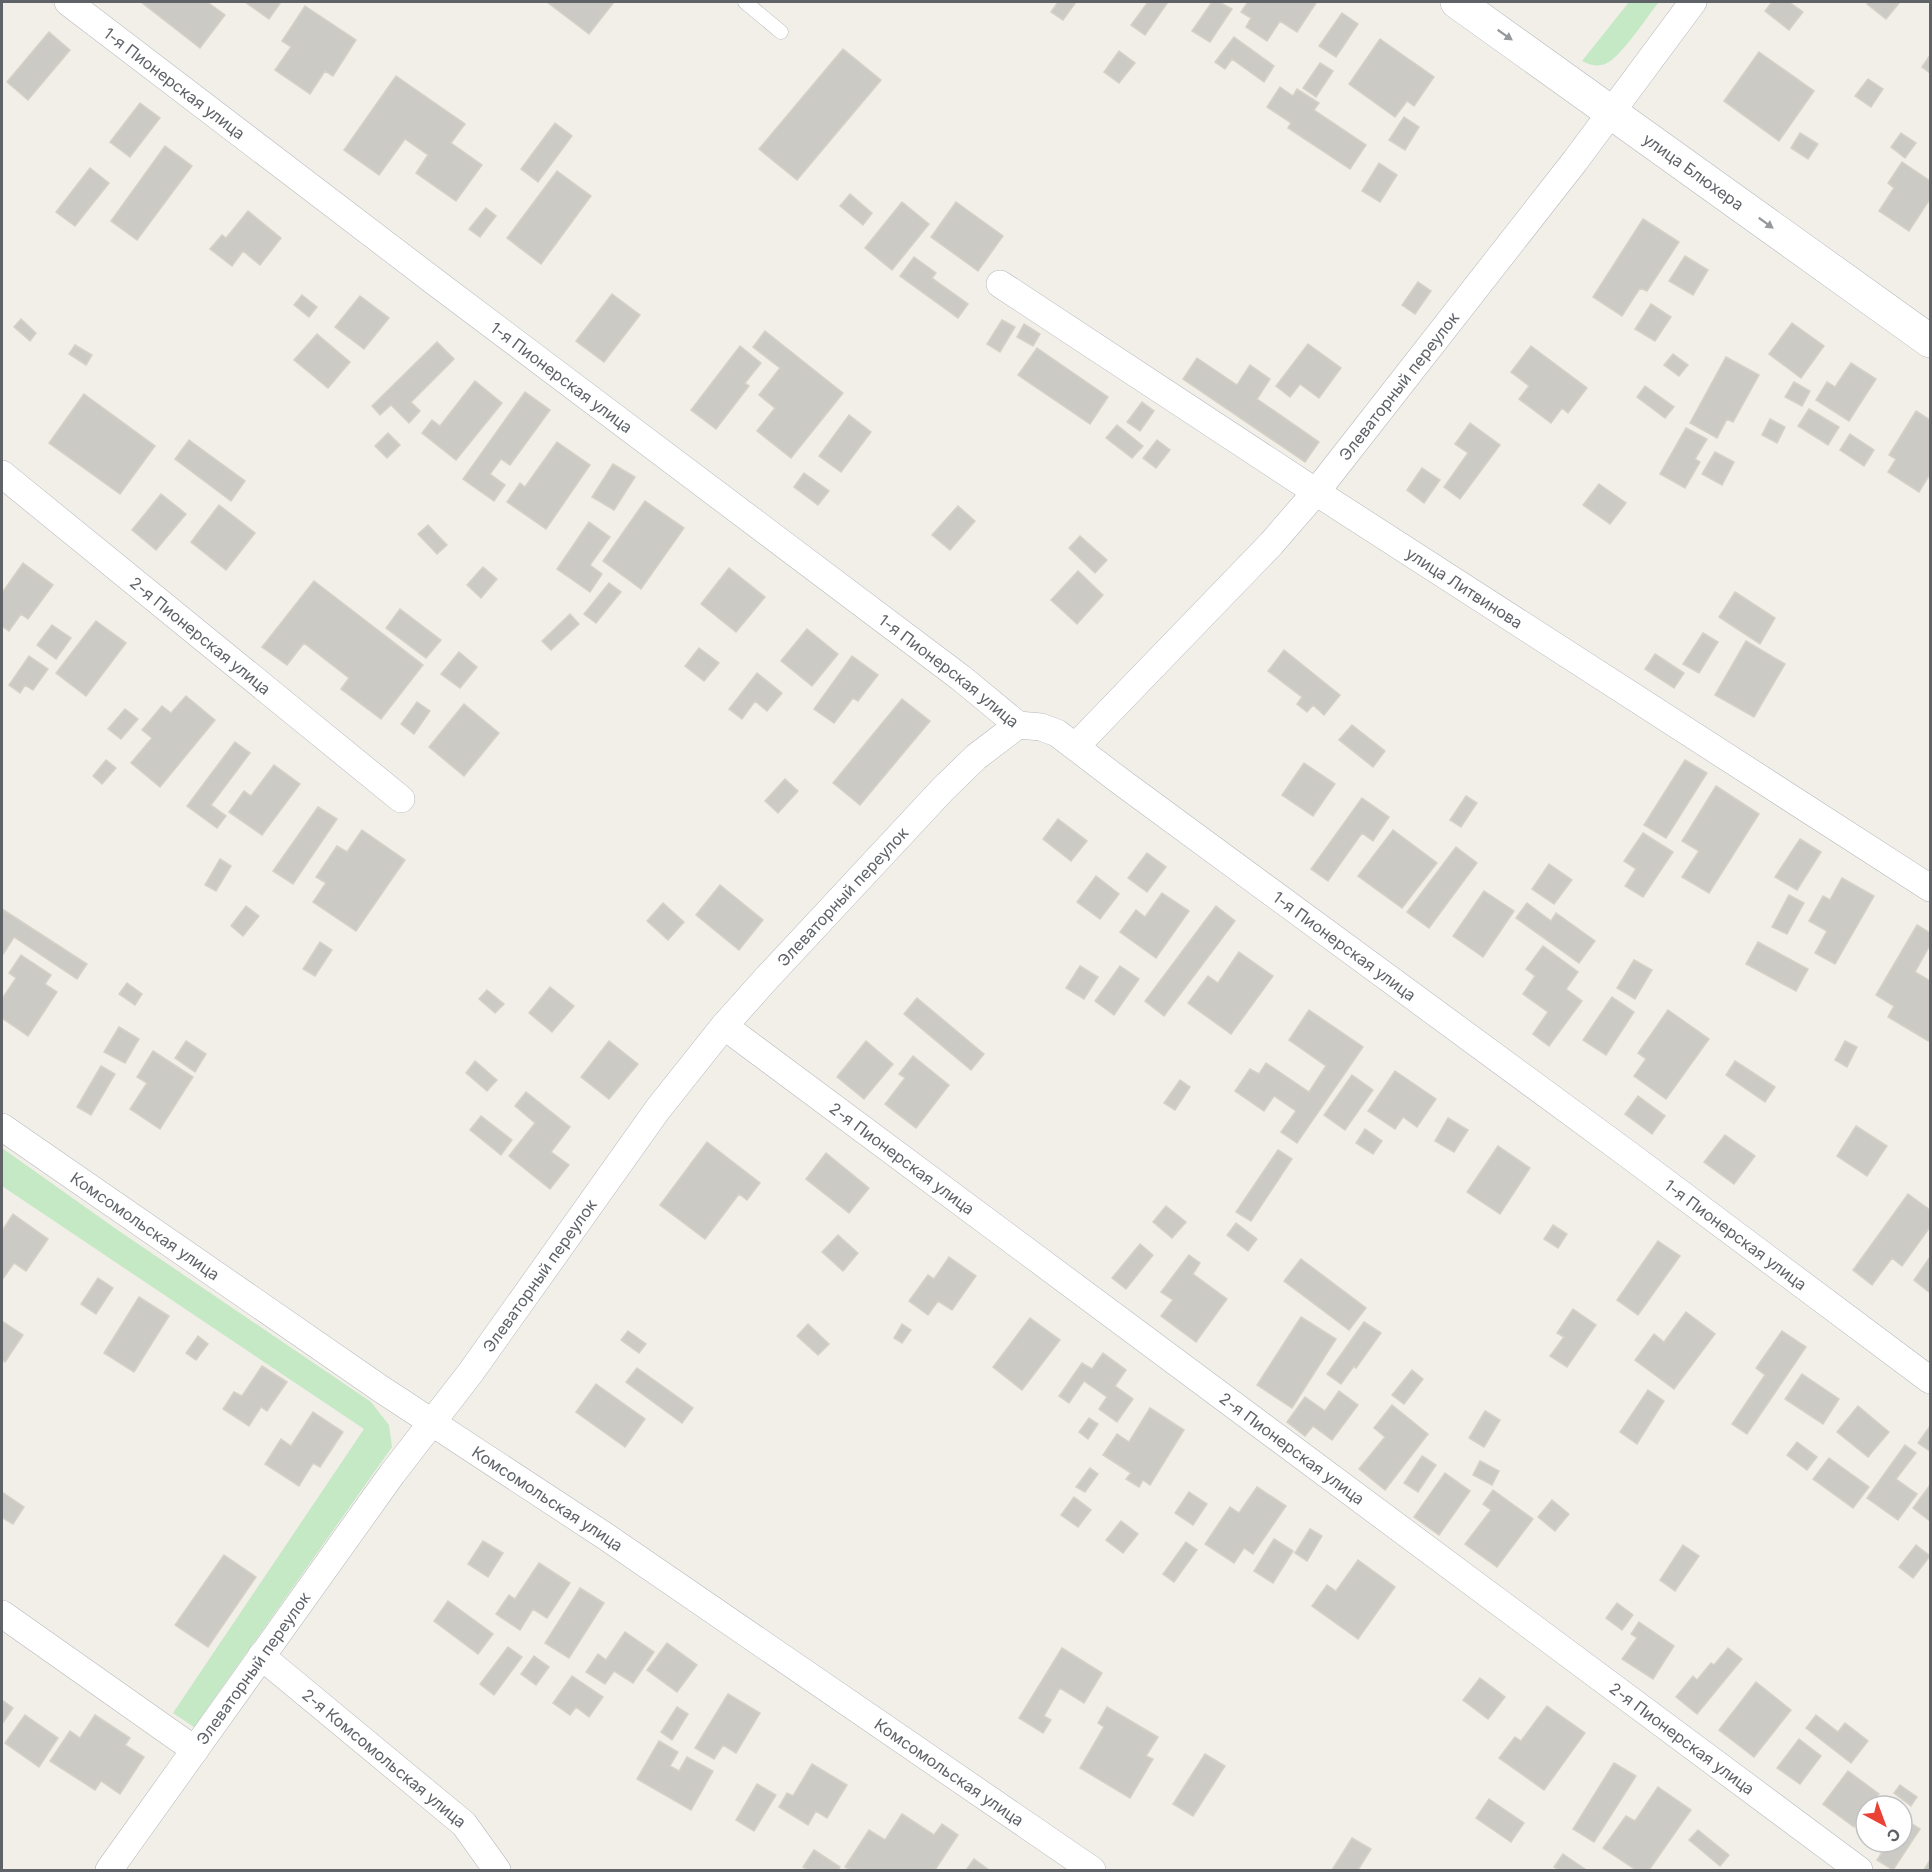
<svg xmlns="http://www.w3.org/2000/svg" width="1932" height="1872" font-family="Inter,sans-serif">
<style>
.green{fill:#c5e8c5}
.building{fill:#cccac5;stroke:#d6d1c6;stroke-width:1.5}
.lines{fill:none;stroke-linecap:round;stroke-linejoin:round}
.lane-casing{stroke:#b5b8bc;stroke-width:15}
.street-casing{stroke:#b5b8bc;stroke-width:28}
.secondary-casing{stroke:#b6babf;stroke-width:34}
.lane{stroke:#fff;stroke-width:14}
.street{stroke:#fff;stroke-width:27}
.secondary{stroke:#fff;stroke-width:33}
.oneway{fill:#979a9d}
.labels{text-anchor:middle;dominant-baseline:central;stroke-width:4.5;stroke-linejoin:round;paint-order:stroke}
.street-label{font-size:16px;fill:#5f6368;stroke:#fff}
</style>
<rect width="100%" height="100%" fill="#f1efe8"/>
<path class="green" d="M1629 2H1659C1648 15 1620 59 1605 64 1596 67 1590 65 1582 61Z
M2 1148 119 1231 371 1402 389 1425 392 1447 194 1727 173 1713 364 1429 2 1186Z"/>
<path class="building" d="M141 2H207L225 15 200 48Z
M245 2H281L269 19Z
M547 2H614L589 34Z
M1058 2H1076L1063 20 1051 12Z
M1148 2H1168L1145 35 1131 25Z
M1212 2H1219L1232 9 1210 42 1192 31Z
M1248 2H1314L1316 3 1297 32 1280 21 1267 41 1246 27 1251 18 1241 12Z
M1772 2H1789L1803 12 1789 30 1765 11Z
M1868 2H1900L1886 19 1867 4Z
M305 6 356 40 333 76 325 71 310 94 275 70 291 47 282 41Z
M1342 13 1358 24 1336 57 1319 46Z
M49 32 70 50 28 100 7 82Z
M1234 37 1274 66 1264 82 1232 59 1225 69 1215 62Z
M1380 39 1434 77 1414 106 1407 101 1395 117 1349 84Z
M843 49 881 80 797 180 759 149Z
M1119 51 1135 63 1119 83 1104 72Z
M1759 52 1814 91 1779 141 1724 101Z
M1930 55V73L1922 67Z
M1320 63 1333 71 1316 97 1303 88Z
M396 76 465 124 451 143 482 165 456 201 416 173 428 155 405 139 379 175 344 150Z
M1868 79 1883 89 1871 107 1855 96Z
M1280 87 1293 96 1297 89 1319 103 1314 110 1366 145 1350 169 1288 128 1291 123 1267 107Z
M140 103 160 118 130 157 110 142Z
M1404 117 1419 127 1405 150 1389 140Z
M555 123 572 136 538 182 521 169Z
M1800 133 1818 144 1808 159 1791 148Z
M1901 133 1916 143 1905 158 1891 147Z
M165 146 192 166 137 240 111 221Z
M1902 162 1930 181V199L1909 231 1879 211 1894 188 1888 183Z
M1379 163 1397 175 1380 202 1362 191Z
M90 168 109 183 75 226 56 212Z
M557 171 591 196 541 264 507 238Z
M850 194 872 213 863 225 840 206Z
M902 202 929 224 892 270 865 248Z
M956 202 1003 236 978 271 931 237Z
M486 208 496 216 480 237 469 229Z
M248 211 281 238 260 265 243 251 232 266 210 249 222 235 226 238Z
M1643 219 1679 242 1647 291 1640 288 1622 316 1593 297Z
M1685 256 1708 270 1693 295 1669 281Z
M914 257 936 273 932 278 968 304 958 318 900 276Z
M1418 282 1431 291 1415 314 1402 305Z
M612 294 640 315 604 362 576 341Z
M302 295 317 307 309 317 294 305Z
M360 296 389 318 364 349 335 327Z
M1651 304 1671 317 1655 341 1635 329Z
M21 319 36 333 30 341 14 327Z
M1002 320 1015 327 1000 352 987 344Z
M1792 323 1824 346 1801 378 1769 354Z
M1024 324 1040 334 1033 346 1017 337Z
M765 331 843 393 791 458 757 431 775 408 759 395 780 368 753 347Z
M317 334 350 362 328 388 294 360Z
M437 342 454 359 411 402 420 411 409 423 391 405 380 415 372 406Z
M1308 344 1341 368 1319 398 1300 384 1290 397 1276 386Z
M75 345 92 355 86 365 69 354Z
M740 346 761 363 745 383 749 386 716 429 691 410Z
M1531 346 1587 388 1568 413 1562 408 1551 423 1519 399 1529 386 1511 372Z
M1037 348 1108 397 1090 424 1018 375Z
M1673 354 1688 365 1679 376 1664 365Z
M1726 357 1759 375 1733 422 1727 419 1717 438 1690 423Z
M1197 358 1237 385 1250 365 1270 379 1257 399 1319 442 1305 462 1183 379Z
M1851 363 1876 379 1849 421 1816 400 1827 382 1835 387Z
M475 381 502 403 456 460 422 433 432 420 440 426Z
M1794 382 1810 391 1802 406 1785 397Z
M1645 386 1674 407 1665 418 1637 397Z
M525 392 550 410 510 465 501 459 490 474 505 485 494 501 463 479Z
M84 394 155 446 120 494 49 443Z
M1142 402 1154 411 1140 431 1127 422Z
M1809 409 1839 427 1828 445 1798 426Z
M1916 411 1930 420V474L1919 492 1888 472 1896 459 1889 455Z
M849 415 871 432 841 472 819 456Z
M1770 419 1785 427 1777 443 1762 435Z
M1470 423 1500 445 1460 499 1444 487 1468 453 1455 444Z
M1117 425 1143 446 1132 458 1106 438Z
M1686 428 1707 439 1695 459 1700 462 1685 488 1660 474Z
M388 433 400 445 387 458 375 446Z
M1850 434 1874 450 1864 466 1840 450Z
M189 440 245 481 231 501 175 459Z
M1157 440 1170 450 1156 468 1143 458Z
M557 442 590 465 546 529 507 502 520 483 525 487Z
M1715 452 1734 462 1722 485 1702 474Z
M613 464 635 477 614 510 592 497Z
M1422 468 1440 480 1424 503 1407 490Z
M804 473 829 491 818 505 794 487Z
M1599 484 1626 503 1610 524 1583 505Z
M161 494 186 514 156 550 132 530Z
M645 501 684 528 641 589 603 561Z
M219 505 255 533 226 570 191 542Z
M958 506 975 521 950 550 932 535Z
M589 522 610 537 590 565 602 574 590 592 557 569Z
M428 525 447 545 437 554 418 534Z
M1080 536 1107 560 1095 573 1069 548Z
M23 563 53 585 28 619 21 614 9 631 2 626V593Z
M483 567 497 579 481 598 467 585Z
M729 568 765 597 736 632 701 604Z
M1078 571 1103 595 1077 624 1051 600Z
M314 581 423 665 381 719 341 689 349 678 304 643 287 665 262 647Z
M609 583 621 592 596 623 584 614Z
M1735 592 1775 618 1760 644 1719 617Z
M400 609 441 640 426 658 386 628Z
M570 614 579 624 551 650 542 641Z
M96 621 126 643 86 696 56 673Z
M52 625 71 638 56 659 37 645Z
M807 629 838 654 812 686 781 661Z
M1703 633 1718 642 1699 673 1683 664Z
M1746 641 1785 664 1754 717 1715 695Z
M699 648 719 663 704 681 685 666Z
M1284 650 1340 695 1324 715 1313 705 1307 712 1297 704 1302 697 1268 671Z
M459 652 477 667 460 688 441 674Z
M1655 654 1684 673 1674 688 1645 669Z
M29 656 48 669 33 690 25 685 20 693 9 685Z
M852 656 878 675 858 701 853 698 834 723 814 709Z
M757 673 782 693 767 711 755 701 742 719 729 709Z
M186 696 215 720 160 787 131 763 152 738 142 730 162 706 171 713Z
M902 699 930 721 860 805 833 783Z
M417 702 430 711 414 734 401 724Z
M464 704 499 733 464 776 429 747Z
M125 709 138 719 121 739 108 729Z
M1352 725 1385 751 1373 767 1339 740Z
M235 742 250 753 211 805 226 816 217 828 187 806Z
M106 760 116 768 102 784 93 776Z
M1685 760 1707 773 1666 838 1644 825Z
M1304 763 1335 784 1313 816 1282 795Z
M274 765 300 784 262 835 229 812 244 791 251 796Z
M785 779 798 791 778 813 765 801Z
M1716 786 1759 814 1709 893 1682 877 1699 851 1682 841Z
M1466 796 1477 803 1461 827 1450 820Z
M1362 798 1389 817 1373 841 1362 833 1328 881 1311 869Z
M318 807 337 819 293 884 273 871Z
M1058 819 1087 841 1071 861 1043 839Z
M362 830 405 860 356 931 313 902 326 883 316 877 337 846 347 852Z
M1393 830 1437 863 1402 908 1358 876Z
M1643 833 1673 852 1643 897 1625 886 1636 869 1624 861Z
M1800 839 1821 852 1797 890 1775 877Z
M1456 847 1477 863 1429 928 1407 912Z
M1147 853 1166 867 1147 892 1128 878Z
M220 859 231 866 216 891 205 885Z
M1549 864 1572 880 1554 904 1532 889Z
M1096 876 1119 894 1100 919 1077 902Z
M1842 878 1874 896 1835 964 1815 953 1827 931 1809 921 1823 896 1830 900Z
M720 885 763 920 739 950 696 915Z
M1484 891 1514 911 1483 957 1453 936Z
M1162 893 1189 911 1156 958 1120 932 1136 910 1145 917Z
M1789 895 1804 903 1787 934 1772 927Z
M663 903 684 922 668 940 647 921Z
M1527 903 1551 921 1556 913 1595 941 1579 963 1516 918Z
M246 906 259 916 243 936 231 926Z
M1216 906 1235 921 1164 1016 1145 1001Z
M2 909 87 964 77 979 14 937 2 956Z
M1917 925 1930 933V945L1915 972 1930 981V979V1042L1888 1017 1894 1006 1876 995Z
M320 942 332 950 315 976 303 969Z
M1758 942 1808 969 1796 991 1746 964Z
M1543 946 1578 972 1566 989 1582 1001 1549 1046 1533 1034 1548 1012 1523 994 1535 976 1526 969Z
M1239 952 1273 976 1231 1034 1188 1003 1208 976 1218 983Z
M21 955 51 975 45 984 57 992 28 1036 2 1018V999L16 978 9 973Z
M1634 960 1652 970 1635 999 1617 988Z
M1080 966 1098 977 1084 999 1066 988Z
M1120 966 1139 979 1114 1015 1095 1001Z
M127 983 142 994 135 1005 119 994Z
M550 987 574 1006 552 1032 529 1013Z
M487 990 504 1004 495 1013 479 999Z
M1612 997 1634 1012 1606 1055 1583 1040Z
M917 998 984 1054 971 1070 904 1014Z
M1309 1010 1363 1047 1297 1143 1281 1132 1296 1111 1274 1096 1264 1111 1235 1091 1250 1069 1259 1074 1266 1063 1309 1092 1326 1066 1289 1040Z
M1668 1010 1709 1039 1666 1099 1634 1076 1646 1059 1638 1053Z
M119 1027 139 1039 125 1063 104 1052Z
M186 1041 206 1054 195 1072 175 1058Z
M609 1041 638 1064 609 1099 581 1077Z
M866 1041 893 1064 864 1099 837 1077Z
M1845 1041 1857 1047 1847 1067 1835 1060Z
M153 1051 193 1077 160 1129 130 1109 147 1083 137 1077Z
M913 1056 949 1085 916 1128 885 1104 905 1078 899 1074Z
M475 1061 497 1080 487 1091 466 1073Z
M1735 1061 1775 1087 1765 1102 1726 1075Z
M101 1066 115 1074 91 1115 77 1107Z
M1395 1071 1436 1099 1417 1127 1403 1117 1395 1129 1368 1111Z
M1352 1075 1373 1090 1345 1130 1324 1115Z
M1180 1080 1190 1087 1175 1110 1164 1103Z
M526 1092 570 1127 551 1152 569 1165 550 1189 509 1156 535 1123 515 1106Z
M1638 1096 1665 1116 1652 1134 1625 1114Z
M481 1116 512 1140 501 1155 470 1130Z
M1448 1118 1468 1130 1454 1152 1435 1141Z
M1856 1126 1887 1146 1867 1176 1837 1156Z
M1365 1129 1382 1141 1373 1154 1356 1143Z
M1725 1135 1755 1156 1734 1184 1704 1162Z
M707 1142 760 1183 747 1200 739 1194 705 1239 660 1205Z
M1498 1146 1530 1168 1500 1214 1467 1192Z
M1278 1150 1292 1159 1251 1221 1236 1212Z
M826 1153 869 1188 849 1213 806 1179Z
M1908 1194 1930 1210V1227L1902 1266 1892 1258 1872 1285 1853 1270Z
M1166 1206 1186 1222 1172 1238 1153 1222Z
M13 1214 48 1239 26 1271 14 1263 2 1280V1231Z
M1236 1223 1257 1239 1248 1251 1227 1235Z
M1553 1225 1567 1234 1558 1248 1544 1239Z
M838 1235 858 1253 843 1271 822 1252Z
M1658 1241 1680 1256 1638 1315 1617 1300Z
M1140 1244 1153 1255 1126 1289 1112 1278Z
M1189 1255 1200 1263 1193 1274 1227 1299 1196 1342 1161 1316 1173 1300 1161 1292Z
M949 1257 976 1276 952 1310 938 1301 928 1315 909 1301 928 1275 934 1279Z
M1930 1257V1293L1914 1280Z
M1301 1259 1366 1308 1349 1330 1284 1281Z
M98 1278 113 1288 96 1314 81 1304Z
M139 1297 169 1316 134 1372 104 1353Z
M1573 1309 1596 1325 1567 1367 1550 1356 1564 1337 1557 1333Z
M1686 1312 1715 1334 1674 1389 1635 1360 1654 1334 1664 1342Z
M1301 1317 1336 1339 1292 1408 1257 1385Z
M1030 1318 1060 1340 1022 1390 993 1367Z
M2 1321 23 1335 5 1362 2 1359Z
M1364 1322 1381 1333 1356 1368 1354 1366 1341 1384 1327 1374Z
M808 1324 829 1344 818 1355 797 1336Z
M902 1324 911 1330 902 1343 894 1338Z
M628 1331 646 1344 639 1353 621 1340Z
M1782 1331 1806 1347 1747 1434 1732 1424 1765 1375 1756 1368Z
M198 1336 208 1344 196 1360 186 1353Z
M1103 1353 1126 1370 1115 1386 1133 1399 1117 1422 1099 1409 1107 1397 1084 1381 1069 1403 1059 1396 1082 1363 1092 1369Z
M262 1366 287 1382 267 1411 261 1407 249 1426 223 1409 234 1392 242 1396Z
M637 1368 693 1408 682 1423 626 1382Z
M1412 1370 1423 1379 1404 1404 1392 1395Z
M1802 1374 1839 1399 1823 1424 1785 1399Z
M596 1384 645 1419 625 1447 576 1412Z
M1648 1390 1664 1401 1637 1444 1620 1432Z
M1339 1391 1358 1405 1332 1440 1313 1426 1305 1436 1287 1422 1305 1397 1325 1411Z
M1392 1405 1428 1434 1385 1490 1359 1469 1385 1437 1374 1428Z
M1858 1406 1889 1432 1868 1457 1837 1432Z
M1150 1408 1184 1430 1150 1485 1143 1480 1139 1487 1126 1479 1131 1473 1103 1455 1117 1434 1129 1442Z
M1485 1411 1500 1420 1484 1447 1469 1438Z
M313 1412 343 1432 320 1467 313 1463 299 1486 265 1464 281 1439 291 1446Z
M1089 1418 1098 1424 1088 1439 1079 1432Z
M1930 1426V1451L1918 1443Z
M1797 1442 1817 1457 1807 1470 1787 1455Z
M1905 1445 1916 1453 1896 1479 1917 1494 1898 1520 1867 1498Z
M1422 1456 1436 1465 1418 1492 1404 1483Z
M1829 1458 1869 1487 1853 1508 1813 1479Z
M1480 1461 1499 1471 1492 1485 1473 1475Z
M1090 1468 1098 1474 1085 1492 1076 1487Z
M1445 1473 1470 1491 1439 1535 1414 1517Z
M1930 1485V1521L1913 1508Z
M1257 1487 1286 1506 1253 1554 1244 1548 1234 1563 1205 1544 1230 1507 1239 1513Z
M1493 1490 1533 1519 1497 1567 1465 1544 1491 1510 1483 1504Z
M2 1492 24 1507 13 1524 3 1518 2 1519Z
M1189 1492 1207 1504 1193 1525 1175 1513Z
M1074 1497 1091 1510 1078 1527 1061 1515Z
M1552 1500 1569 1514 1555 1531 1538 1517Z
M1121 1521 1138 1534 1123 1553 1106 1540Z
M1310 1529 1322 1536 1307 1561 1295 1553Z
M1274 1539 1293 1551 1273 1583 1254 1571Z
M483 1541 503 1553 488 1577 468 1564Z
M1186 1542 1197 1550 1174 1582 1163 1574Z
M1683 1545 1699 1556 1675 1591 1660 1580Z
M1916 1545 1930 1556 1913 1578 1899 1567Z
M224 1555 256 1577 208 1647 175 1625Z
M1358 1560 1395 1587 1358 1639 1312 1606 1327 1585 1336 1591Z
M539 1563 570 1583 547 1618 533 1609 520 1630 496 1614 509 1595 515 1599Z
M580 1588 604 1603 569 1658 545 1643Z
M448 1601 493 1634 478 1654 434 1621Z
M1617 1603 1633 1615 1622 1630 1606 1618Z
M1639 1622 1674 1646 1653 1679 1622 1659 1637 1638 1631 1634Z
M625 1632 654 1652 633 1683 614 1671 605 1684 586 1672 598 1654 606 1660Z
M667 1643 697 1665 677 1692 647 1670Z
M508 1647 522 1657 494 1695 480 1684Z
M1062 1648 1102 1673 1084 1703 1060 1688 1044 1716 1051 1720 1043 1733 1019 1718Z
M1728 1648 1742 1659 1697 1714 1676 1697 1693 1676 1697 1680 1711 1663 1714 1665Z
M534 1656 549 1667 536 1685 521 1674Z
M572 1676 603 1697 589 1717 576 1707 570 1715 553 1703Z
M1480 1678 1505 1697 1488 1719 1463 1700Z
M1756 1682 1791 1710 1754 1757 1719 1730Z
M728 1694 760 1713 736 1753 723 1745 714 1759 695 1748Z
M2 1700 13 1708 2 1724Z
M1547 1706 1585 1733 1544 1790 1499 1758 1515 1737 1521 1741Z
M677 1707 688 1714 672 1740 661 1732Z
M1107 1707 1158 1737 1146 1756 1153 1759 1130 1798 1080 1768 1104 1727 1098 1723Z
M25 1715 58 1738 39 1767 5 1743Z
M95 1715 130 1738 125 1745 144 1757 120 1794 101 1781 95 1790 50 1761 70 1731 80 1738Z
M1816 1715 1838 1732 1845 1723 1868 1741 1851 1763 1806 1728Z
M1799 1739 1821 1756 1800 1784 1777 1768Z
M659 1741 678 1752 670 1766 679 1771 687 1757 713 1771 691 1810 637 1779Z
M1205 1754 1225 1766 1193 1816 1173 1804Z
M1614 1763 1636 1776 1594 1842 1573 1829Z
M812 1764 847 1785 827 1818 816 1811 808 1825 779 1807 787 1793 793 1796Z
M1848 1771 1879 1794 1870 1806H1866V1811L1854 1827 1823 1804Z
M757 1784 776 1795 754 1831 736 1820Z
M1900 1785 1917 1797 1911 1806 1894 1793Z
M1658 1787 1691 1810 1649 1870H1636L1603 1848 1626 1816 1635 1821Z
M1489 1799 1524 1823 1511 1842 1476 1818Z
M902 1814 934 1835 942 1824 958 1835 935 1870H851L845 1867 869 1830 885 1840Z
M1904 1819 1920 1829 1893 1870 1877 1860 1889 1842H1902V1822Z
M1698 1830 1729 1855 1720 1866 1689 1840Z
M1352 1838 1371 1849 1358 1870H1332Z
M814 1850 840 1867 838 1870H808L803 1867Z
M1563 1854 1585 1869 1584 1870H1560L1554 1867Z
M974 1859 989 1870H966Z
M1930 1860V1870H1924Z"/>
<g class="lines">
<g class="lane-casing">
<path id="lane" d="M745 2 781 32"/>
</g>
<g class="street-casing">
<g id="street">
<path id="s1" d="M68 2 439 285 961 678 1018 725 1041 727 1057 733 1120 781 1625 1152 1930 1380"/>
<path id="s2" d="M1000 284 1316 492 1930 888"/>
<path id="s3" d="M2 474 401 799"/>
<path id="s4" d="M1076 746 1271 544 1316 492 1575 161 1693 2"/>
<path id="s5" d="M724 1026 1859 1870"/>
<path id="s6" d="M2 1127 381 1389 605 1536 1092 1870"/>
<path d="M2 1614 195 1750"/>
<path id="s7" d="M261 1656 464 1824 497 1870"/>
<path id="s8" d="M109 1870 392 1474 471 1372 658 1109 724 1026 765 980 943 789 976 757 1018 725"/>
</g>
</g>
<g class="secondary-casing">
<g id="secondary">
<path id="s9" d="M1457 2 1930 341"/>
</g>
</g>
<use href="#lane" class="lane"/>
<use href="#street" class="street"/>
<use href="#secondary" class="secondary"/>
</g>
<defs><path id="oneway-solid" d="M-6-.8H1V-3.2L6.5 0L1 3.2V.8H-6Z" transform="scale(1.5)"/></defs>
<g class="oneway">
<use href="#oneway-solid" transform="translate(1505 35) rotate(35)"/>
<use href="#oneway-solid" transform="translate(1766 223) rotate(36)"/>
</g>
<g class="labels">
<g class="street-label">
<text stroke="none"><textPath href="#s1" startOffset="134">1-я Пионерская улица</textPath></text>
<text stroke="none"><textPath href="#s9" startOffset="291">улица Блюхера</textPath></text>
<text stroke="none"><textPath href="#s1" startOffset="620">1-я Пионерская улица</textPath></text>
<text stroke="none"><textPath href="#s4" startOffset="484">Элеваторный переулок</textPath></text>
<text stroke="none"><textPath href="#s2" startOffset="555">улица Литвинова</textPath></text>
<text stroke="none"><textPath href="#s3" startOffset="256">2-я Пионерская улица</textPath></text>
<text stroke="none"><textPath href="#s1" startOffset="1106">1-я Пионерская улица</textPath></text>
<text stroke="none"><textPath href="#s8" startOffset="1220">Элеваторный переулок</textPath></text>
<text stroke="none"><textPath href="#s1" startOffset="1592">1-я Пионерская улица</textPath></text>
<text stroke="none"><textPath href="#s5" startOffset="222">2-я Пионерская улица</textPath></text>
<text stroke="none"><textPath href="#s6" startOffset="174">Комсомольская улица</textPath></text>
<text stroke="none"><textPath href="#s1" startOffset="2078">1-я Пионерская улица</textPath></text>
<text stroke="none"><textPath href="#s8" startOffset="734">Элеваторный переулок</textPath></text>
<text stroke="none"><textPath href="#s5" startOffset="708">2-я Пионерская улица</textPath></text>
<text stroke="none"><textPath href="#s6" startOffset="660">Комсомольская улица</textPath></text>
<text stroke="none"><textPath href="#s8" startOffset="248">Элеваторный переулок</textPath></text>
<text stroke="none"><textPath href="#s5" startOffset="1194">2-я Пионерская улица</textPath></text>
<text stroke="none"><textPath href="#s7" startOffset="160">2-я Комсомольская улица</textPath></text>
<text stroke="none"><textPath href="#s6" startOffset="1146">Комсомольская улица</textPath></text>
</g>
</g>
<rect width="1932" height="1872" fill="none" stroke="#5f6368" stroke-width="6"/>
<g transform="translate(1884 1824) rotate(139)"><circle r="28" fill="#ffffff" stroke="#bfc1c3" stroke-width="1.5"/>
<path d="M0-4.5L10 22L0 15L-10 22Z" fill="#ea4335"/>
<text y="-9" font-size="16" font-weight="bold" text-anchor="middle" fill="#5f6368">С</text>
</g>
</svg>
